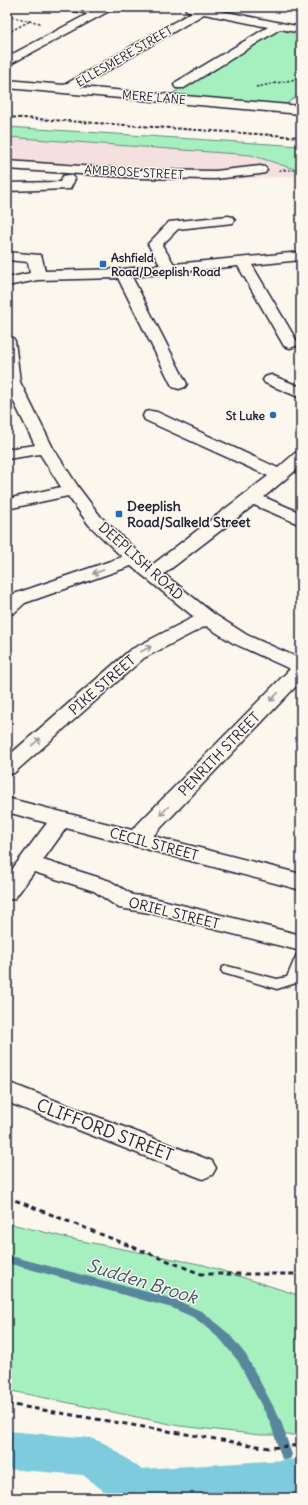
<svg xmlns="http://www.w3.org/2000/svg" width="308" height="1505" font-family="Delius,sans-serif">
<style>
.built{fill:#f4e0de}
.green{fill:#a6f0bf;stroke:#64897d}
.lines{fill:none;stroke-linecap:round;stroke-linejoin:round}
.stream{fill:#59879c;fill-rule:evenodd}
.canal{fill:#7ecbdd;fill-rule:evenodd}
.lane-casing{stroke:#22223b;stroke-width:3}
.street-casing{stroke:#22223b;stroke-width:3}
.path-far1{stroke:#22223b;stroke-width:1.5;stroke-dasharray:2.5 2;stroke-linecap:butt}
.path{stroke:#22223b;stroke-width:3;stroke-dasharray:5 4;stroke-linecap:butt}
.lane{fill:#fbf7ec;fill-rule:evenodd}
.street{fill:#fbf7ec;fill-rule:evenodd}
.rail{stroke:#22223b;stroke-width:2;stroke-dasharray:3.5 2;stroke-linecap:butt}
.oneway{stroke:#99979c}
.poi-dot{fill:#1f6fb2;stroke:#fbf7ec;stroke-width:1.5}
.labels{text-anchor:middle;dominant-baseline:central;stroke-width:3;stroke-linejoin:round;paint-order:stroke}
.far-street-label{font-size:12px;fill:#22223b;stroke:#fbf7ec}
.far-poi-label{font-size:12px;font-weight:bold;fill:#22223b;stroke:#fbf7ec;text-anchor:start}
.poi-label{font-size:14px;font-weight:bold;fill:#22223b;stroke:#fbf7ec;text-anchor:start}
.street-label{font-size:14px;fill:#22223b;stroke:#fbf7ec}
.near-street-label{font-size:17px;fill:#22223b;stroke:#fbf7ec}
.near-water-label{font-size:18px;font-style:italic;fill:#3e556c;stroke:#fbf7ec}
</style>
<rect width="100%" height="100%" fill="#fbf7ec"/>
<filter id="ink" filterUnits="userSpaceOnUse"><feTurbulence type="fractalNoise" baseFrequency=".025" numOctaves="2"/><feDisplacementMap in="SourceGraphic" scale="8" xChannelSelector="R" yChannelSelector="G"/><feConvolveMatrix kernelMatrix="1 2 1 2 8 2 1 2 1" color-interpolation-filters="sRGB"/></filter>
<g filter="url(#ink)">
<path class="built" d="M7 137 251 155 291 168 296 176 198 181 143 180 7 171Z"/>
<path class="green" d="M278 27 301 31V93L282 107 165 98Z
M7 127 301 146V169L291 168 251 155 7 137Z
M7 1223 72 1239 204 1265 301 1296V1435H261L180 1426 7 1390Z"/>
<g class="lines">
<path class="stream" d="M7 1255 174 1299 203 1312 229 1334 246 1355 281 1421 292 1455 290 1459 286 1460 282 1459 270 1422 238 1361 221 1340 195 1318 172 1308 7 1263Z"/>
<path class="canal" d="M7 1431 91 1438 106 1444 141 1469 301 1459V1497L113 1498 83 1475 7 1469Z"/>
<g class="lane-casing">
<path id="lane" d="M59 7H71L99 14 96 16Z
M285 7 301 8V12L286 8Z
M301 953V973L296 983 277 989 223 973 221 970 223 967 227 966 277 979 287 977 297 954Z"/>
</g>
<g class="street-casing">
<path id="street" d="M101 7H115L113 9 7 66V57Z
M185 7H202L301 27V33L280 29 184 88H176L174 85 176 82 268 27 204 14 80 87 301 106V114L7 88V80L64 85 192 12 186 10Z
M7 161 140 170 215 171 260 166 265 167 267 170 265 173 260 174 215 179 140 178 7 169Z
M68 175 73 176 75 179 70 189 7 191V183L60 182 63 176Z
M228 216 233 217 235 220 233 223 178 229 162 245 174 264 301 252V260L252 265 298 343 296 346 290 348 284 346 238 266 132 277 187 384 185 387 179 389 173 387 171 384 118 278 38 280 7 286V278L30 273 28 262 7 260V252L40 255 42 258 45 271 123 269 160 265 148 244 169 222Z
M7 336 13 338 15 341 20 382 53 448 79 488 101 517 152 565 268 476 145 420 143 416 145 412 151 411 157 412 278 468 295 453 301 452V466L264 497 301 513V525L254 505 164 574 214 614 247 635 301 659V681L153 836 301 874V890L66 828 43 860 110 881 133 895 150 897 301 935V951L150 913 119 908 94 891 34 872 15 898 7 900V876L47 823 7 812V798L132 830 290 669 233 643 206 626 144 658 14 773 7 775V757L130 650 194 617 131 566 25 603 14 613 7 615V599L11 595 122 557 89 525 68 496 7 509V499L61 487 40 454 7 459V449L35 445 7 388Z
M271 375 301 387V398L265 383 263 380 265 377Z
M7 1082 212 1161 216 1168 212 1175 203 1179 7 1102Z"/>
</g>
<path class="path-far1" d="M7 16 40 23
M7 33 30 21
M256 87 292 80 301 76
M279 170H301"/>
<path class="path" d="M7 1197 201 1274H301
M7 1404 269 1448 301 1445"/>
<use href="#lane" class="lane"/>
<use href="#street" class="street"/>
<path class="rail" d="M7 117 301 137"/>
</g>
<defs><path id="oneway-shaft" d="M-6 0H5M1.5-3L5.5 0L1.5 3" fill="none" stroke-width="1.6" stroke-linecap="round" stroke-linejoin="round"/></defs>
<g class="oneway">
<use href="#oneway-shaft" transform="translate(98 572) rotate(161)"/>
<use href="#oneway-shaft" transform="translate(146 649) rotate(-27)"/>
<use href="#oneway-shaft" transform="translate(274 697) rotate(134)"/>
<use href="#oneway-shaft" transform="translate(36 742) rotate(-41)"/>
<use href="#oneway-shaft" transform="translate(164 811) rotate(134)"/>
</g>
</g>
<g class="poi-dot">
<rect x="99" y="260" width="8" height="8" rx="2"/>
<circle cx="273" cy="415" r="4"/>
<rect x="115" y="510" width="8" height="8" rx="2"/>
</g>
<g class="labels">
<g class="far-street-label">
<text transform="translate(124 56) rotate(-30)">ELLESMERE STREET</text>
<text transform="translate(154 97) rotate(5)">MERE LANE</text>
<text transform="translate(134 172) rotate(3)">AMBROSE STREET</text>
</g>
<g class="far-poi-label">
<text x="111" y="257">Ashfield<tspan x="111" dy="14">Road/Deeplish Road</tspan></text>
<text x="265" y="415" text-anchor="end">St Luke</text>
</g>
<g class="poi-label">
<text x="127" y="506">Deeplish<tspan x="127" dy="16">Road/Salkeld Street</tspan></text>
</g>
<g class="street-label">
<text transform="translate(141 561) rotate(42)">DEEPLISH ROAD</text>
<text transform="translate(102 685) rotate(-41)">PIKE STREET</text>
<text transform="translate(219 754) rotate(-46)">PENRITH STREET</text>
<text transform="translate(154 844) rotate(15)">CECIL STREET</text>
<text transform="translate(174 913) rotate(14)">ORIEL STREET</text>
</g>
<g class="near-street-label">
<text transform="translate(105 1130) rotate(21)">CLIFFORD STREET</text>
</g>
<g class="near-water-label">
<text transform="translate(142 1281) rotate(17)">Sudden Brook</text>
</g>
</g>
<rect width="308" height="1505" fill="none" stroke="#fbf7ec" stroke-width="24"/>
<rect x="12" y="12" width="284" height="1481" fill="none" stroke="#22223b" stroke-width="1.5" filter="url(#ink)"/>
</svg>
